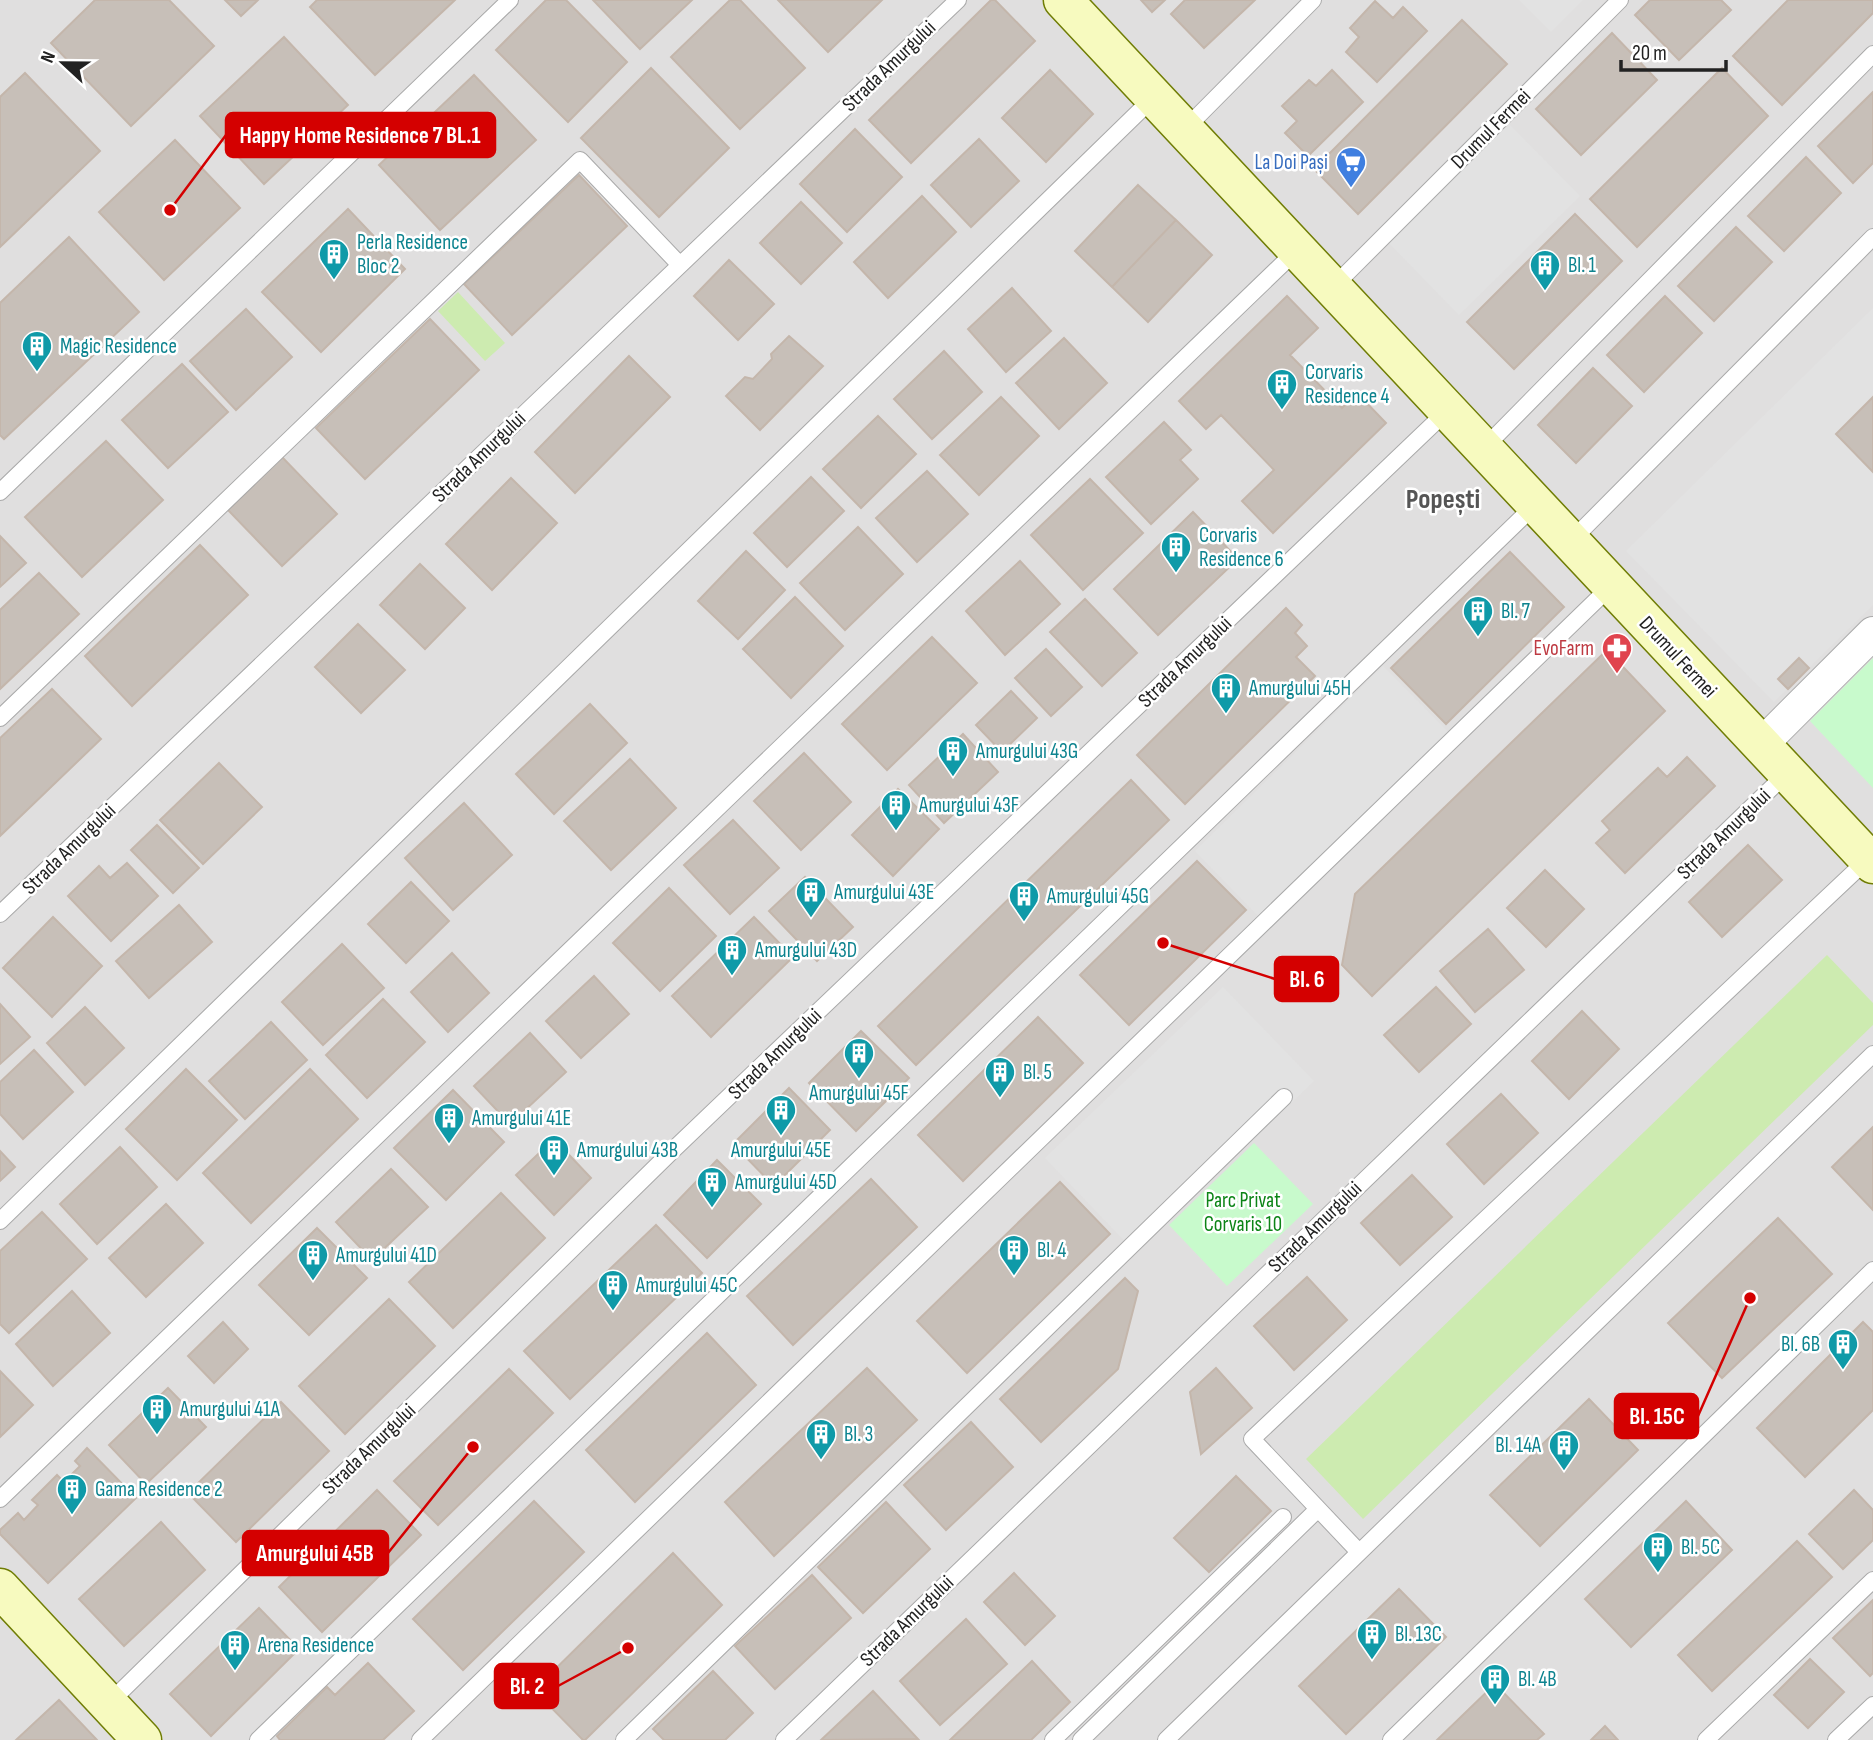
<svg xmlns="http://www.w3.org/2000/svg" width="1873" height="1740" font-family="'Sofia Sans Condensed',sans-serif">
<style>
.residential{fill:#e0dfdf}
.grass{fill:#cdebb0}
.park{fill:#c8facc}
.parking{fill:#e2e2e2}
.building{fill:#c7bfb8;stroke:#c4b6ab;stroke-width:2}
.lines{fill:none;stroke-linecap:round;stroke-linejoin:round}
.lane-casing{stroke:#a9a9a9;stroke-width:18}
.street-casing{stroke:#a9a9a9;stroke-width:34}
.secondary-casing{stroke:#707d05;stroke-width:41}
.lane{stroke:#fff;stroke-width:16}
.street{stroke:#fff;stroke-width:32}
.secondary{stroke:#f7fabf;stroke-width:38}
.labels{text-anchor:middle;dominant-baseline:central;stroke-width:5;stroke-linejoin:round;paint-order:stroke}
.street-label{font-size:21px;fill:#222;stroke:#fff}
.shop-label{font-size:21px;fill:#366cbe;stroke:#fff;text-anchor:end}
.culture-label{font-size:21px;fill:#0d838f;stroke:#fff;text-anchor:start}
.health-label{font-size:21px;fill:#be3a42;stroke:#fff;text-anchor:end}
.park-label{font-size:21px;fill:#0c8416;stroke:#fff}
.district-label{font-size:28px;font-weight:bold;fill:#555;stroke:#fff}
.leader{fill:none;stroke:#d40000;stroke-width:2.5}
.callout-dot{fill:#d40000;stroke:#fff;stroke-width:2.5}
.callout{fill:#d40000;stroke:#d40000;stroke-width:2.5}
.callout-label{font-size:23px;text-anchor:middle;font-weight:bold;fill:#fff}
</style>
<rect width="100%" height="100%" fill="#f2efe9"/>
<path class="residential" d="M0 0H1873V1740H0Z"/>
<path class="grass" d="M458 292 505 343 485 361 438 311Z
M1827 955 1873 1003V1025L1363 1519 1306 1459Z"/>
<path class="park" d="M1873 658V788L1810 721Z
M1254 1143 1313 1204 1227 1286 1169 1225Z"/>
<path class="parking" d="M1519 0H1583L1551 32Z
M1507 122 1580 196 1459 315 1387 241Z
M1873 308V397L1836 434 1873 472V605L1774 702 1626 551Z
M1383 666 1455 739 1267 925 1195 851Z
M1223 987 1314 1081 1136 1253 1045 1158Z"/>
<path class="building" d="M95 0H169L214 46 131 126 51 43Z
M225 0H258L241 16Z
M317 0H455L375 75 310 7Z
M546 0H566L627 62 568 122 496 50Z
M593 0H692L640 49Z
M730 0H740L805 68 740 129 671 57Z
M778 0H882L828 52Z
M991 0H995L1035 41 911 163 869 120Z
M1141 0H1165L1152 12Z
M1185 0H1255L1204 48 1171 14Z
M1650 0H1721L1731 10 1679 60 1635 15Z
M1788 0H1873V13L1782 105 1733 56Z
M1375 1 1393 18 1403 7 1427 31 1377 82 1346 52 1359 37 1350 28Z
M1462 20 1507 64 1358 214 1314 169Z
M1612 33 1657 80 1581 155 1536 109Z
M284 37 348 105 264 184 200 116Z
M651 68 729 148 659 217 581 138Z
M1722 68 1768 116 1637 247 1590 199Z
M1050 70 1093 114 1046 162 1002 118Z
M1332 70 1363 102 1308 156 1285 133 1297 121 1282 106 1309 80 1316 86Z
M25 73 100 151 0 247V97Z
M474 75 536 140 440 230 379 165Z
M1873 92V163L1853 183 1818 146Z
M855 129 902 177 847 232 800 184Z
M979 139 1019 181 971 227 931 185Z
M175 140 240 208 164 280 99 212Z
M1806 157 1841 193 1784 251 1748 216Z
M579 175 627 226 512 335 464 284Z
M1138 185 1176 220 1112 287 1075 251Z
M922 196 956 232 888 298 854 262Z
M801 202 842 243 801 284 760 243Z
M348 209 405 269 321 352 262 292Z
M1575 214 1622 261 1514 369 1467 322Z
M1176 220 1212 255 1148 322 1112 287Z
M1736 227 1772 262 1714 321 1678 286Z
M69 237 139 312 4 439 0 435V303Z
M729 260 774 304 738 340 694 296Z
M1012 288 1051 331 1006 372 968 329Z
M1287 296 1318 328 1290 355 1342 408 1357 393 1386 423 1273 533 1242 501 1274 470 1221 415 1206 429 1179 401Z
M1665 296 1702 333 1644 392 1607 355Z
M246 309 292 357 236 410 190 361Z
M430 319 479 370 365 479 316 428Z
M789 336 823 366 760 430 726 396 745 377 753 379 772 359 771 354Z
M1064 338 1107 383 1059 429 1016 383Z
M944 351 982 392 932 439 894 399Z
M629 356 670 397 575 493 535 452Z
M182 364 228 412 168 468 122 420Z
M1593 368 1632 406 1576 463 1538 425Z
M1001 397 1039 436 979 495 940 455Z
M1873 397V472L1836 434Z
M878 416 916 454 861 508 823 469Z
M1164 422 1191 450 1180 460 1198 479 1151 524 1106 477Z
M106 441 163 500 82 577 25 517Z
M282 457 337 514 282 566 228 510Z
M927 471 968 514 917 562 876 518Z
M811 477 844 511 787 567 754 533Z
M511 478 557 523 492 590 446 544Z
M1090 479 1143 533 1083 590 1031 535Z
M1193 512 1238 559 1158 635 1114 589Z
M858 527 903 574 845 630 800 583Z
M0 536 26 563 0 587Z
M200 545 248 595 132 706 85 656Z
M746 551 785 590 738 639 698 601Z
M1510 552 1564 607 1446 724 1391 668Z
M1020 561 1060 604 1005 655 966 611Z
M420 564 465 608 425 649 380 605Z
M39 573 79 614 0 689V610Z
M795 597 843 646 791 698 743 649Z
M1085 599 1137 653 1102 686 1050 632Z
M1286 608 1302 625 1295 633 1307 646 1296 657 1315 676 1185 804 1137 755Z
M358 624 405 670 361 713 315 667Z
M932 637 977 683 887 770 842 724Z
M1046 649 1082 687 1051 716 1015 678Z
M1607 650 1665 711 1372 996 1342 965 1355 894Z
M1799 658 1809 668 1788 689 1778 679Z
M52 689 101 739 0 836V738Z
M1011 691 1037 718 1002 752 976 725Z
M590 704 627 743 554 814 516 774Z
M963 734 998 772 944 823 909 785Z
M804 753 851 802 801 850 754 801Z
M1687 757 1715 786 1625 873 1596 843 1610 830 1602 821 1658 768 1667 777Z
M630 759 676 808 611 870 564 821Z
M219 763 262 807 203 864 160 820Z
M1131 780 1169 820 916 1065 878 1026Z
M898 789 939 829 893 876 852 835Z
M464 803 512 855 453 910 405 858Z
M733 820 779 868 730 914 684 865Z
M157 825 199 868 173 893 131 850Z
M1748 845 1782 880 1722 937 1689 902Z
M1197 861 1246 910 1129 1025 1080 975Z
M127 863 158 896 111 941 68 896 99 866 110 878Z
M1545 870 1584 909 1546 947 1507 908Z
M805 877 853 927 817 961 769 911Z
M411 882 449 921 406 963 368 924Z
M669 888 716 936 660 991 613 943Z
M179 905 212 942 149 998 116 961Z
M53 917 102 966 52 1017 3 968Z
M754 917 793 957 711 1037 672 996Z
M1488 929 1524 970 1475 1012 1440 971Z
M342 944 384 988 323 1045 282 1002Z
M452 953 489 993 448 1032 411 992Z
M594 976 629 1014 581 1058 546 1021Z
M1436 987 1471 1024 1419 1072 1384 1035Z
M383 999 425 1042 367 1098 326 1055Z
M0 1004 30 1037 0 1064Z
M85 1007 124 1048 85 1085 47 1043Z
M1582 1011 1619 1049 1569 1099 1532 1061Z
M1038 1017 1083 1063 963 1181 918 1135Z
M271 1022 307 1060 245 1119 209 1081Z
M861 1031 909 1078 856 1131 809 1083Z
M530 1033 566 1072 510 1124 474 1086Z
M34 1050 73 1092 23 1139 0 1114V1082Z
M186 1069 237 1120 177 1180 126 1129Z
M310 1069 358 1119 251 1223 203 1173Z
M789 1088 830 1130 774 1186 733 1144Z
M453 1090 504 1142 446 1200 394 1148Z
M1501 1094 1538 1133 1484 1184 1447 1144Z
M1873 1127V1210L1832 1167Z
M554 1139 591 1178 554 1215 516 1175Z
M120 1147 157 1187 97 1244 60 1204Z
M0 1151 15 1167 0 1181Z
M717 1160 761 1204 707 1258 664 1215Z
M391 1169 428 1207 372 1260 336 1222Z
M1412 1175 1452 1217 1400 1265 1361 1223Z
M871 1179 917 1227 793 1345 747 1296Z
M1060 1182 1110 1234 967 1373 917 1321Z
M501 1193 545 1238 453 1328 409 1282Z
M166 1204 203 1243 146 1297 109 1258Z
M42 1212 87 1259 9 1333 0 1324V1251Z
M1778 1218 1832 1274 1722 1378 1668 1323Z
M656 1225 702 1273 570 1399 524 1351Z
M317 1228 367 1278 309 1335 259 1285Z
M1307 1277 1347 1320 1294 1370 1254 1326Z
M1125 1278 1138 1291 1118 1369 1041 1442 1000 1399Z
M72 1291 110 1333 53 1386 16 1344Z
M389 1299 435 1346 345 1434 299 1386Z
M223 1322 248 1349 214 1383 188 1356Z
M1863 1322 1873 1332V1410L1805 1477 1757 1428Z
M707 1333 756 1385 635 1502 586 1450Z
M867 1368 917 1420 774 1556 725 1502Z
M1216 1368 1252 1408 1201 1454 1190 1392Z
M509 1369 553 1413 438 1525 394 1481Z
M0 1371 33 1405 0 1437Z
M168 1388 206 1427 146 1484 109 1445Z
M1589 1399 1638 1450 1540 1546 1490 1495Z
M281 1402 329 1451 236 1542 188 1493Z
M971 1422 1013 1467 946 1530 904 1485Z
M87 1448 136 1498 48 1583 0 1534V1530L18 1513 24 1520 38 1505 32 1500 57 1475 64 1482 80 1466 75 1461Z
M1236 1476 1271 1511 1209 1572 1174 1538Z
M377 1490 421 1535 322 1632 279 1587Z
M1854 1490 1873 1510V1540L1843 1569 1809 1534Z
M534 1501 584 1552 463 1670 413 1619Z
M1686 1501 1732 1550 1631 1647 1585 1599Z
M886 1502 930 1549 863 1613 818 1567Z
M161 1522 205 1570 124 1646 79 1599Z
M1797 1541 1832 1577 1712 1691 1678 1655Z
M673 1553 722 1605 585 1740H583L534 1690Z
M1014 1573 1055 1616 1025 1645 984 1602Z
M812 1575 851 1618 775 1689 735 1646Z
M1399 1589 1446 1637 1346 1734 1299 1686Z
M1873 1600V1673L1870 1676 1833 1638Z
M259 1608 299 1649 211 1736 170 1694Z
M966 1619 1007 1664 940 1725 900 1681Z
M1810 1659 1844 1692 1808 1728 1774 1695Z
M1032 1661 1070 1702 1031 1740H950Z
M368 1663 414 1711 383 1740H280L277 1736 327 1687 335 1695Z
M713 1671 753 1713 725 1740H664L653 1729Z
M1495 1684 1544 1734 1537 1740H1437Z
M873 1691 918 1739 821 1740Z
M59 1700 97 1740H16Z
M1605 1726 1618 1740H1591Z"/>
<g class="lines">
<g class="lane-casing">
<path id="lane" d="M1185 129 1313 0
M1333 287 1620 0
M1483 449 1873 54
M0 492 510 0
M1570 542 1873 237
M0 718 580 160 680 265
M0 914 958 0
M0 1221 1154 97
M0 1499 1297 250
M1359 1552 1252 1439 1868 859
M108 1704 672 1151 1448 410
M258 1740 1535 505
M420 1740 1611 586
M624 1740 1284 1097
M784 1740 1787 773
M1053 1740 1283 1517
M1081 1740 1318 1509
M1166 1740 1873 1054
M1391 1740 1873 1270
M1706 1740 1873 1580
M1836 1740 1873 1705"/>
</g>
<g class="street-casing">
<path id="street" d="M1761 745 1873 633"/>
</g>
<g class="secondary-casing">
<path id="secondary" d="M1063 0 1873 864
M0 1588 142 1740"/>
</g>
<use href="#lane" class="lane"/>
<use href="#street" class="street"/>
<use href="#secondary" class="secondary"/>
</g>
<defs>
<g id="supermarket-pin" transform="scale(1.575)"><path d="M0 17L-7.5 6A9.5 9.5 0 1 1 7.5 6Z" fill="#3f7fe0" stroke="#fff"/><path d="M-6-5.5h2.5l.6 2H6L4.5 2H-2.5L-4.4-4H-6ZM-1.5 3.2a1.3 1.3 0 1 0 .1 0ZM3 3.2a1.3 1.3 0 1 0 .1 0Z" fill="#fff"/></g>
<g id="building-pin" transform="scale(1.575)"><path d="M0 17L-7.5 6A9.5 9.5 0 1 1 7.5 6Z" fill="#0f9aa8" stroke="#fff"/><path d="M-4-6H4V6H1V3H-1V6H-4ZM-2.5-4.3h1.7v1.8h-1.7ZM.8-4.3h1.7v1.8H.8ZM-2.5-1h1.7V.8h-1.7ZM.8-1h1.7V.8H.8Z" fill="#fff"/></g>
<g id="pharmacy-pin" transform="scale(1.575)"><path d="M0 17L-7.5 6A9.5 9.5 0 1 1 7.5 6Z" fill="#e0444e" stroke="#fff"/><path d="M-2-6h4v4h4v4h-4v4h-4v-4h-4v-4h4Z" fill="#fff"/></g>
</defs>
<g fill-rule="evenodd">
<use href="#supermarket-pin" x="1351" y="162"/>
<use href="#building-pin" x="334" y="254"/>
<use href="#building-pin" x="1545" y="265"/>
<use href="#building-pin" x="37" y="346"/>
<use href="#building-pin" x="1282" y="384"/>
<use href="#building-pin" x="1176" y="547"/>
<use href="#building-pin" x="1478" y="611"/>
<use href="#pharmacy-pin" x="1617" y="648"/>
<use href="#building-pin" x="1226" y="688"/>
<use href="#building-pin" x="953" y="751"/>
<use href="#building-pin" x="896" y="805"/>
<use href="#building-pin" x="811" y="892"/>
<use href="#building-pin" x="1024" y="896"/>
<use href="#building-pin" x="732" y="950"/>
<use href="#building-pin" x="859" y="1053"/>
<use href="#building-pin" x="1000" y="1072"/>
<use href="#building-pin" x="781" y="1110"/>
<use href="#building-pin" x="449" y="1118"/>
<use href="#building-pin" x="554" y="1150"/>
<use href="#building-pin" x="712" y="1182"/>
<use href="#building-pin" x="1014" y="1250"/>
<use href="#building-pin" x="313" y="1255"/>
<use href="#building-pin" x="613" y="1285"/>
<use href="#building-pin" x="1843" y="1344"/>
<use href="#building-pin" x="157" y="1409"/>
<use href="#building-pin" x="821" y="1434"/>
<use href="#building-pin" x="1564" y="1445"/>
<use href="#building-pin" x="72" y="1489"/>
<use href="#building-pin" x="1658" y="1547"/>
<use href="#building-pin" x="1372" y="1634"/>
<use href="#building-pin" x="235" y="1645"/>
<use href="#building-pin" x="1495" y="1679"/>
</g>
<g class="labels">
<g class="street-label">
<text transform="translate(889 66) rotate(-44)">Strada Amurgului</text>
<text transform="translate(1491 129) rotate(-45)">Drumul Fermei</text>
<text transform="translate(479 457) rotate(-44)">Strada Amurgului</text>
<text transform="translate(1678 657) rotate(47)">Drumul Fermei</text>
<text transform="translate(1185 662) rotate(-44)">Strada Amurgului</text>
<text transform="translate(1724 834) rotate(-44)">Strada Amurgului</text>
<text transform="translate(69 849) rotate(-44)">Strada Amurgului</text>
<text transform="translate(775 1054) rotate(-44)">Strada Amurgului</text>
<text transform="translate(1315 1227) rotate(-44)">Strada Amurgului</text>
<text transform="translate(369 1449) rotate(-44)">Strada Amurgului</text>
<text transform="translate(907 1621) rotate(-44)">Strada Amurgului</text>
</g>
<g class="shop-label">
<text x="1328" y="162">La Doi Pași</text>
</g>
<g class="culture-label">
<text x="357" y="242">Perla Residence<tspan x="357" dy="24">Bloc 2</tspan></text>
<text x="1568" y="265">Bl. 1</text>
<text x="60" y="346">Magic Residence</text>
<text x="1305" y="372">Corvaris<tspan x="1305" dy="24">Residence 4</tspan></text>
<text x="1199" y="535">Corvaris<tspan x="1199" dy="24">Residence 6</tspan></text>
<text x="1501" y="611">Bl. 7</text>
<text x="1249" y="688">Amurgului 45H</text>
<text x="976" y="751">Amurgului 43G</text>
<text x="919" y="805">Amurgului 43F</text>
<text x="834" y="892">Amurgului 43E</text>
<text x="1047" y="896">Amurgului 45G</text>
<text x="755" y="950">Amurgului 43D</text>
<text x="1023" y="1072">Bl. 5</text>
<text x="859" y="1093" text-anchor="middle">Amurgului 45F</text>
<text x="472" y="1118">Amurgului 41E</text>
<text x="577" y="1150">Amurgului 43B</text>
<text x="781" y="1150" text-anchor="middle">Amurgului 45E</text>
<text x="735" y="1182">Amurgului 45D</text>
<text x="1037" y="1250">Bl. 4</text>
<text x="336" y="1255">Amurgului 41D</text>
<text x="636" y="1285">Amurgului 45C</text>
<text x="1820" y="1344" text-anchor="end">Bl. 6B</text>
<text x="180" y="1409">Amurgului 41A</text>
<text x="844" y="1434">Bl. 3</text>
<text x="1541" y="1445" text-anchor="end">Bl. 14A</text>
<text x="95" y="1489">Gama Residence 2</text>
<text x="1681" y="1547">Bl. 5C</text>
<text x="1395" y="1634">Bl. 13C</text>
<text x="258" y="1645">Arena Residence</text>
<text x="1518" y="1679">Bl. 4B</text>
</g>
<g class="health-label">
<text x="1594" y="648">EvoFarm</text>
</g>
<g class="park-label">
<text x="1243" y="1200">Parc Privat<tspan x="1243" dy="24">Corvaris 10</tspan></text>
</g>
<g class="district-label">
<text x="1443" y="499">Popești</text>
</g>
</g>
<path class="leader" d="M170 210L226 135M1163 943L1275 979M1750 1298L1698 1416M473 1447L388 1553M628 1648L558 1686"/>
<g class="callout-dot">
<circle cx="170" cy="210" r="7"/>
<circle cx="1163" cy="943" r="7"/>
<circle cx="1750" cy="1298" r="7"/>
<circle cx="473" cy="1447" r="7"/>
<circle cx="628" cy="1648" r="7"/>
</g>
<g class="callout">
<rect x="226" y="113" width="269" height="44" rx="7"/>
<rect x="1275" y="957" width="63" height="44" rx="7"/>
<rect x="1615" y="1394" width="83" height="44" rx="7"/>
<rect x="243" y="1531" width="145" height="44" rx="7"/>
<rect x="495" y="1664" width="63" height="44" rx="7"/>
</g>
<g class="callout-label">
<text x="360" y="143">Happy Home Residence 7 BL.1</text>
<text x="1307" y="987">Bl. 6</text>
<text x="1657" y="1424">Bl. 15C</text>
<text x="315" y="1561">Amurgului 45B</text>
<text x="527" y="1694">Bl. 2</text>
</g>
<g transform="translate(63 63) rotate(292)" stroke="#ffffff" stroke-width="5" paint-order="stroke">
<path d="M0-5L12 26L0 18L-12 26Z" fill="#222222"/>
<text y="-10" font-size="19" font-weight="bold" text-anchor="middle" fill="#222222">N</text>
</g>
<path d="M1621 60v10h105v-10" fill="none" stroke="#222222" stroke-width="3.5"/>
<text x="1632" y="60" font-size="21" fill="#222222" stroke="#ffffff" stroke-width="5" paint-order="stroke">20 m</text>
</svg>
